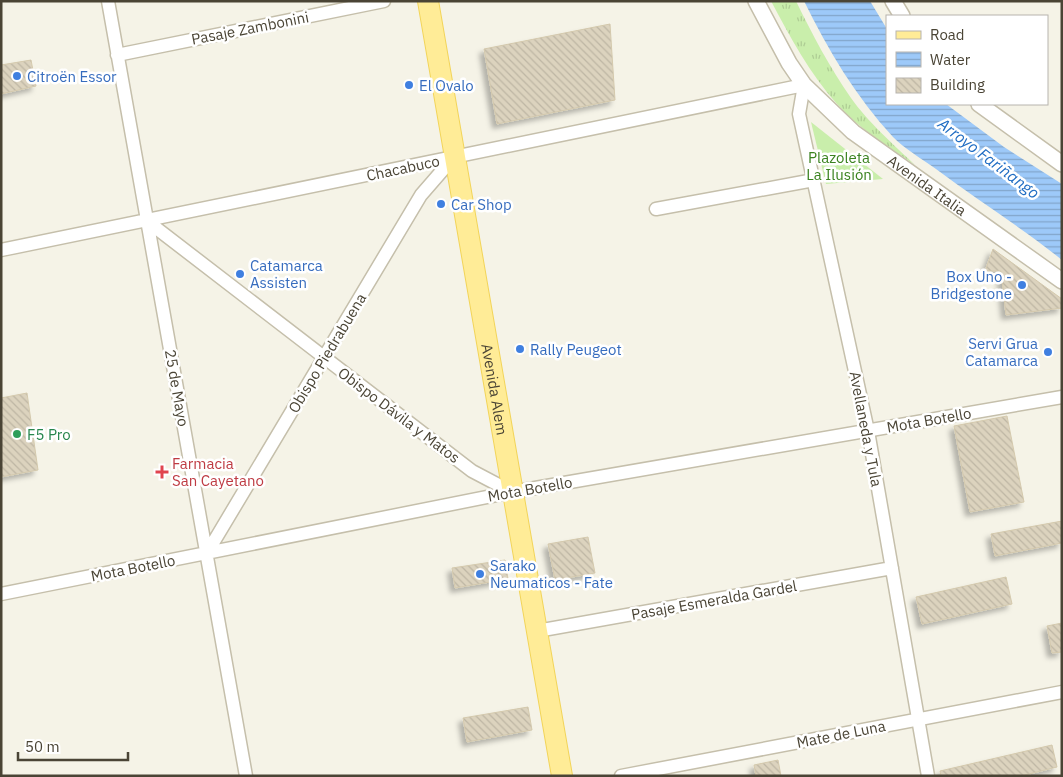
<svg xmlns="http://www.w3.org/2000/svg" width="1063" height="777" font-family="'IBM Plex Sans',sans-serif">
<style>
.grass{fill:url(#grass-tufts)}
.green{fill:#c9eeab}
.water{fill:url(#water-rules)}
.building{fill:url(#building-back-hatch);stroke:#d4c9ad;filter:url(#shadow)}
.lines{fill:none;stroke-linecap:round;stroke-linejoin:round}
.minor-casing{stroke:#c5bfab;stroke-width:15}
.tertiary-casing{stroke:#c5bfab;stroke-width:18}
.primary-casing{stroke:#f2d459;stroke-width:22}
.minor{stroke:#fff;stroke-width:12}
.tertiary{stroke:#fff;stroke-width:15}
.primary{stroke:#ffec97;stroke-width:20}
.shop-dot{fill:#3f7fe0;stroke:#fff;stroke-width:2}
.leisure-dot{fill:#2e9e5b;stroke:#fff;stroke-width:2}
.health-dot{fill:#e0444e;stroke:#fff;stroke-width:2}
.labels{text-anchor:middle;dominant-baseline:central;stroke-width:5;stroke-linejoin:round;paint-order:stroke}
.street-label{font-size:15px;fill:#4a4435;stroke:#fff}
.shop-label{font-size:15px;fill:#366cbe;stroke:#fff;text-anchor:start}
.park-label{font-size:15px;fill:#3b8320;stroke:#fff}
.leisure-label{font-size:15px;fill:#27864d;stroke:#fff;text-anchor:start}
.health-label{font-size:15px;fill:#be3a42;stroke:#fff;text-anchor:start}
.water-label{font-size:16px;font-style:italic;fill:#206dc3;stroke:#fff}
</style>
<defs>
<pattern id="grass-tufts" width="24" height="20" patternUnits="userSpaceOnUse" patternTransform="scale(1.25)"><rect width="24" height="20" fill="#c9eeab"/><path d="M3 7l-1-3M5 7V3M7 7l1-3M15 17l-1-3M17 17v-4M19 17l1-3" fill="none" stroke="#aecd94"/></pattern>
<pattern id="water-rules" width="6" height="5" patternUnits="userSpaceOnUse" patternTransform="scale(1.25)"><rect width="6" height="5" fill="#9dc9f9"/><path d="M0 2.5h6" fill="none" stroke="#82a5ca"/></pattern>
<pattern id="building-back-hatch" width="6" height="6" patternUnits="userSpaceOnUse" patternTransform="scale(1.25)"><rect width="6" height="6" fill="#dcd3be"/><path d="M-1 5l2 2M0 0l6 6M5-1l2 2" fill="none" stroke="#beb6a4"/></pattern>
<filter id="shadow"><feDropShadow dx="-4.5" dy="4.5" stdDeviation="2.5" flood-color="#0004"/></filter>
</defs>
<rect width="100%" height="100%" fill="#f5f3e7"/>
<path class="grass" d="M771 1H796C812 34 830 68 851 98 867 121 895 146 915 165 888 146 859 129 837 104 810 74 790 37 771 1Z"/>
<path class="green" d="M811 122 883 179 826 184Z"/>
<path class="water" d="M804 1H870L887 29V104H946L1004 147 1062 184V260C1021 227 977 200 936 169 922 159 905 149 893 137 856 97 828 50 804 1Z"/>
<path class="building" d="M610 24 615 100 497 124 484 49Z
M31 60 36 86 1 94V65Z
M993 249 1062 299V308L1006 315 1001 271H985Z
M27 393 38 470 1 477V398Z
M1007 416 1024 502 970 512 954 426Z
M1062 521V543L995 556 991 534Z
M588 537 595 573 555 580 548 544Z
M505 560 508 579 455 588 452 568Z
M1006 577 1012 604 922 624 916 597Z
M1062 623V652L1052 653 1047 626Z
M528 707 532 730 467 742 463 718Z
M1052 745 1057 767 1021 776H941L940 771Z
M778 760 781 776H756L754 765Z"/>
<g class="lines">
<g class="minor-casing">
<path id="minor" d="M108 1 246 776
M117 55 384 1
M656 209 814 180
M147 221 472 471 512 492
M1 250 804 85 799 114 868 431 928 776
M207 553 421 195 454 157
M1 594 512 492 1062 397
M537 631 892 568
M621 776 1062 692"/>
</g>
<g class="tertiary-casing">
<g id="tertiary">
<path id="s1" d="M756 1 789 63 804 85 853 132 1062 281"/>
<path d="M893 1 902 16"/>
<path d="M979 104 1062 164"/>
</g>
</g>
<g class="primary-casing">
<g id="primary">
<path id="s2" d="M428 1 562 776"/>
</g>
</g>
<use href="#minor" class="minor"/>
<use href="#tertiary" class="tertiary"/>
<use href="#primary" class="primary"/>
</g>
<g class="shop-dot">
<circle cx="17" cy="76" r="5"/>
<circle cx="409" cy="85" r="5"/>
<circle cx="441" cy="204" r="5"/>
<circle cx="240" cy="274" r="5"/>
<circle cx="1022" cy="285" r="5"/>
<circle cx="520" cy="349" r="5"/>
<circle cx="1048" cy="352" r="5"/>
<circle cx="480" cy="574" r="5"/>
</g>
<circle class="leisure-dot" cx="17" cy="434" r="5"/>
<path class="health-dot" d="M159.5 464.5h5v5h5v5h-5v5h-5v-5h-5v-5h5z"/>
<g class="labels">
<g class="street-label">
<text transform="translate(250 28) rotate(-11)">Pasaje Zambonini</text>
<text transform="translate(403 168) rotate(-12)">Chacabuco</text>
<text stroke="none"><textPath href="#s1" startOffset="256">Avenida Italia</textPath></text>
<text transform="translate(327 353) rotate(-59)">Obispo Piedrabuena</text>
<text transform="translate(177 388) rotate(80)">25 de Mayo</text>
<text stroke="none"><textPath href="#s2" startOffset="394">Avenida Alem</textPath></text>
<text transform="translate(399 415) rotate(37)">Obispo Dávila y Matos</text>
<text transform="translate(929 420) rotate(-10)">Mota Botello</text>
<text transform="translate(866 429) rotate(79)">Avellaneda y Tula</text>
<text transform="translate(530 489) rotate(-10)">Mota Botello</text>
<text transform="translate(133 568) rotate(-11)">Mota Botello</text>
<text transform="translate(714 600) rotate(-10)">Pasaje Esmeralda Gardel</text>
<text transform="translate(841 734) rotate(-11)">Mate de Luna</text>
</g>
<g class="shop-label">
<text x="27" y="76">Citroën Essor</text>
<text x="419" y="85">El Ovalo</text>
<text x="451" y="204">Car Shop</text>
<text x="250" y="265">Catamarca<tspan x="250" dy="17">Assisten</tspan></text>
<text x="1012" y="276" text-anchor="end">Box Uno -<tspan x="1012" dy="17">Bridgestone</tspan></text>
<text x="1038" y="343" text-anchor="end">Servi Grua<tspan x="1038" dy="17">Catamarca</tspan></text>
<text x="530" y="349">Rally Peugeot</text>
<text x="490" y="565">Sarako<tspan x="490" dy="17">Neumaticos - Fate</tspan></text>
</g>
<g class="park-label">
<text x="839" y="157">Plazoleta<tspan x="839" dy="17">La Ilusión</tspan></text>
</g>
<g class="leisure-label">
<text x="27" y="434">F5 Pro</text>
</g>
<g class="health-label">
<text x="172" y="463">Farmacia<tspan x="172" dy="17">San Cayetano</tspan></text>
</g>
<g class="water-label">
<text transform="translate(989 158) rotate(37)">Arroyo Fariñango</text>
</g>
</g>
<rect width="1063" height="777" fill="none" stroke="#4a4435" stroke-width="5"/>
<rect x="886" y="15" width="162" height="90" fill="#ffffff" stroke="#b7b4ae"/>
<rect x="896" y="31" width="25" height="8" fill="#ffec97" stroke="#b7b4ae"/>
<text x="930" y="40" font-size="15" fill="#4a4435">Road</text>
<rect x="896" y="52" width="25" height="15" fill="url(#water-rules)" stroke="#b7b4ae"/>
<text x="930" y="65" font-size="15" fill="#4a4435">Water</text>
<rect x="896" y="78" width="25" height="15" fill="url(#building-back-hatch)" stroke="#b7b4ae"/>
<text x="930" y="90" font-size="15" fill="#4a4435">Building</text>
<path d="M18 752v8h110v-8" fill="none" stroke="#4a4435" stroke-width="2.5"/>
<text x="25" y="752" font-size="15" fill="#4a4435" stroke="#ffffff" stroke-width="4" paint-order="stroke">50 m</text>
</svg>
